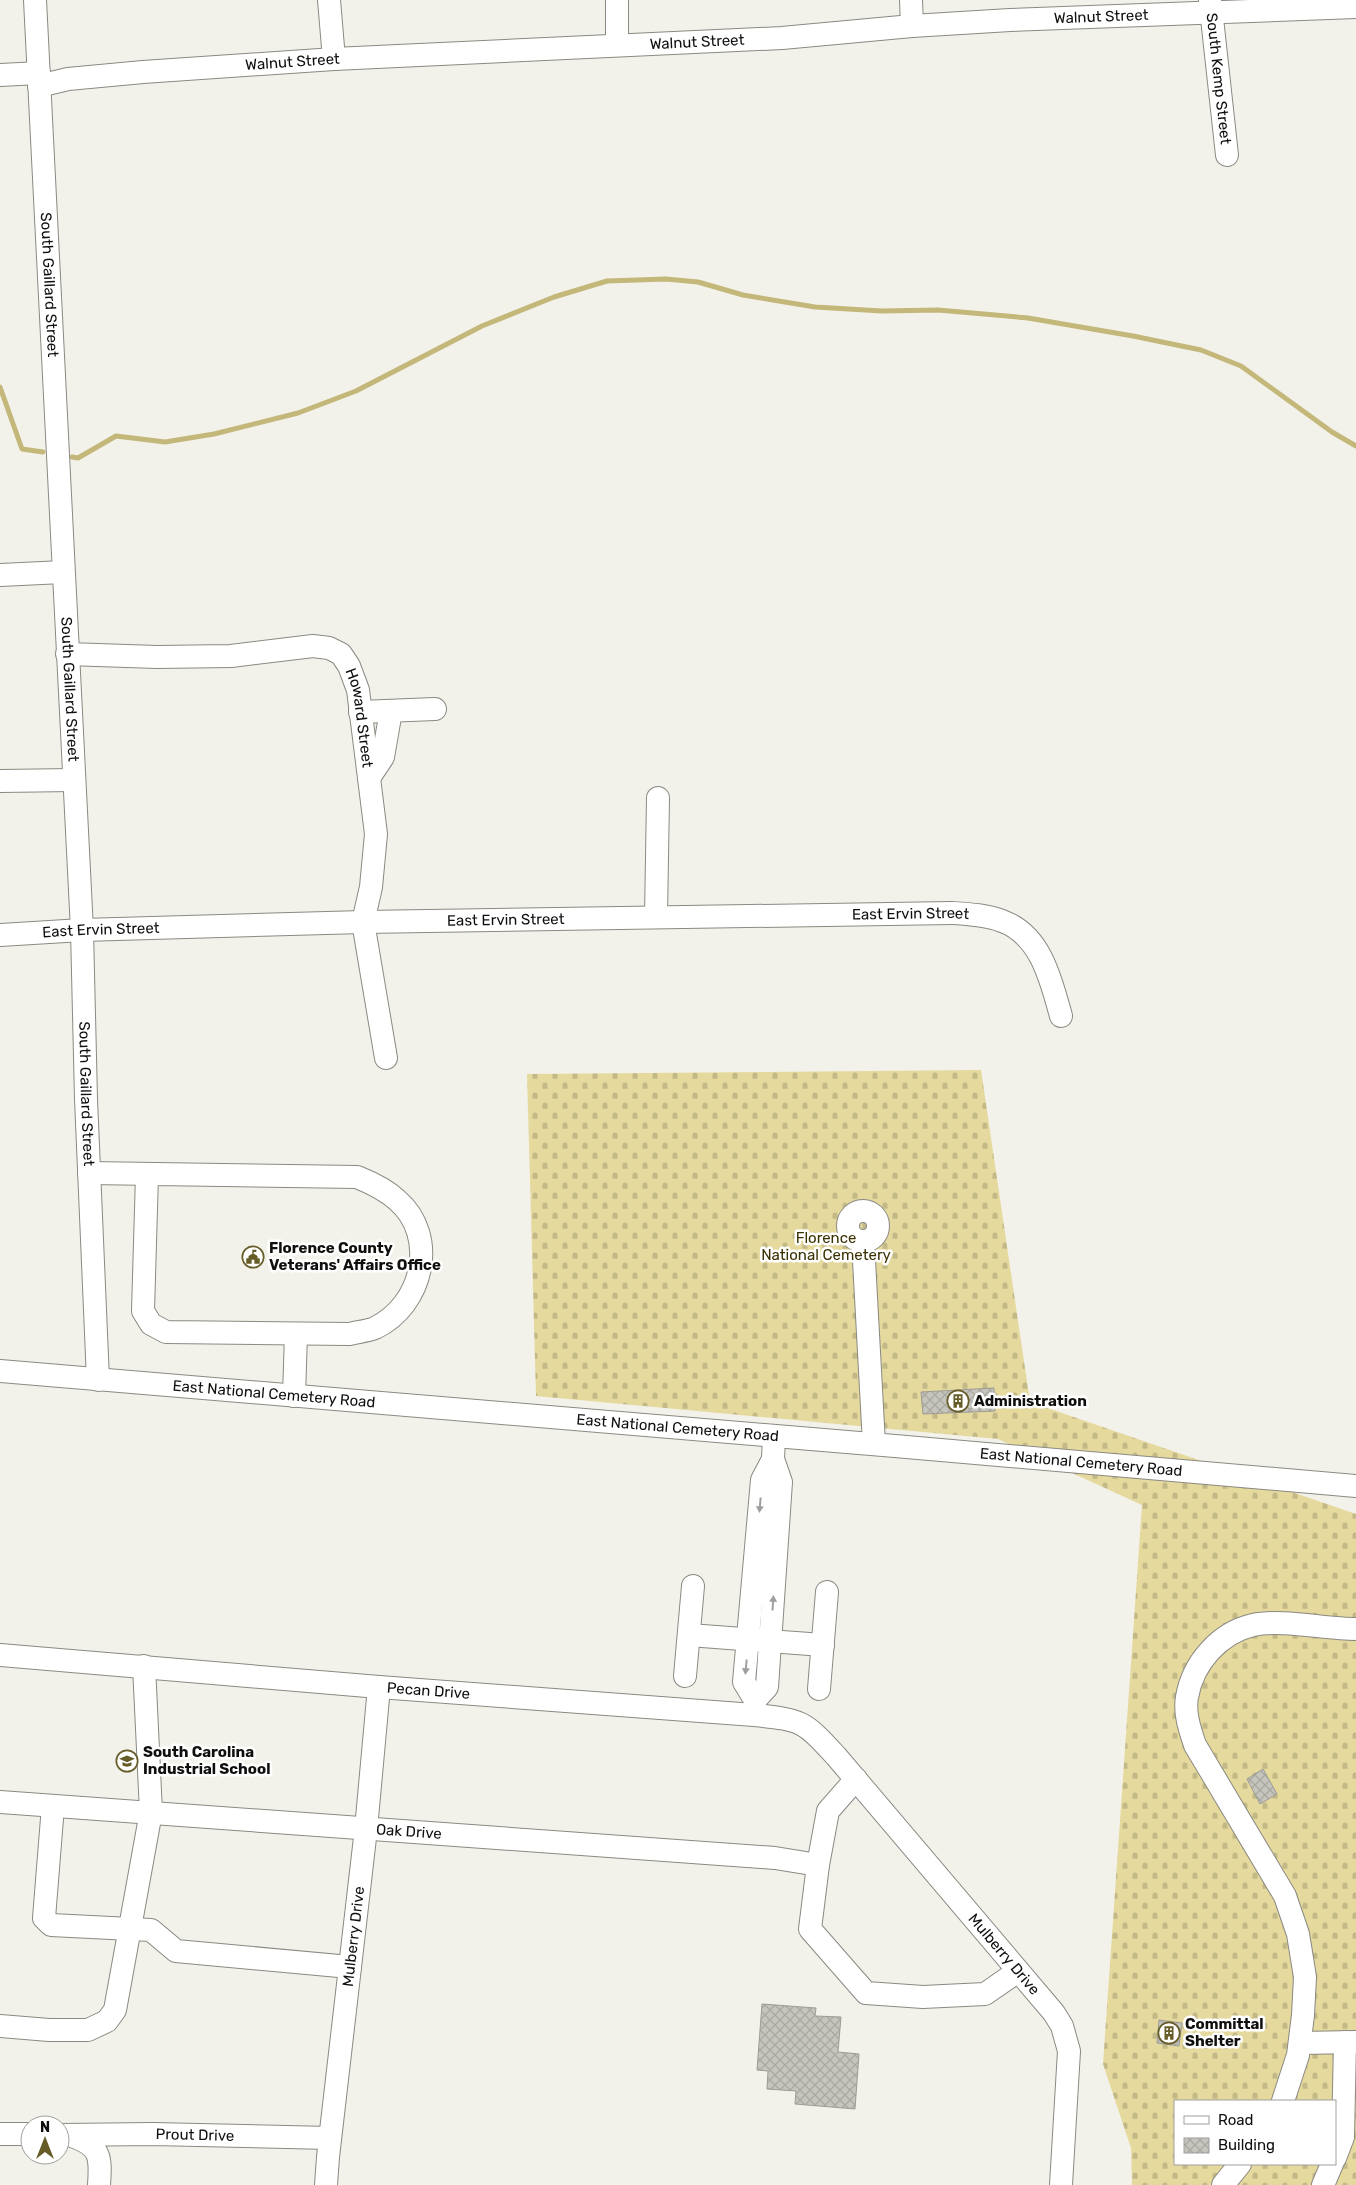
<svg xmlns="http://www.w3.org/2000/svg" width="1356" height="2185" font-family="Rubik,sans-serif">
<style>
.cemetery{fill:url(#cemetery-stones);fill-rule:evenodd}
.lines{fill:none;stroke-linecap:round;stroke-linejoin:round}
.stream{stroke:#c4b77a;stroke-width:5}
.building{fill:url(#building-cross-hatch);stroke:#9c9b94}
.minor-casing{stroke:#8a8982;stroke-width:24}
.minor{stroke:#fff;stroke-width:22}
.oneway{fill:#9f9f9e}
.labels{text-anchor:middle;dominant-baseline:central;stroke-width:5;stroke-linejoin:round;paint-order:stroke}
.street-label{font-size:15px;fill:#100f0d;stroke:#fff}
.park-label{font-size:15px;fill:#3a3000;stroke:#fff}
.poi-label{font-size:15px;font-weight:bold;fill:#100f0d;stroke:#fff;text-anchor:start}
</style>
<defs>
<pattern id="cemetery-stones" width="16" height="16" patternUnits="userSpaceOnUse" patternTransform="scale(1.25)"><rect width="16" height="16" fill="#e5d99e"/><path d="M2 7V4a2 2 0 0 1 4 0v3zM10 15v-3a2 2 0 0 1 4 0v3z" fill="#c3b987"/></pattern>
<pattern id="building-cross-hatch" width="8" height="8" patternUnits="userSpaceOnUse" patternTransform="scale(1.25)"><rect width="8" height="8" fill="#c6c5bd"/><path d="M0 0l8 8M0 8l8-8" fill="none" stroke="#a9a8a1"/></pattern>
</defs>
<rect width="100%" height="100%" fill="#f3f2ea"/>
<path class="cemetery" d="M981 1070 1030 1402 1356 1514V2185H1132L1131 2148 1103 2064 1142 1505 998 1439 536 1396 527 1074ZM1175 2101H1335V2164H1175Z"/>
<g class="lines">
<path class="stream" d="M0 387 22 449 43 452
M72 457 78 458 116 436 165 442 214 434 298 413 356 391 482 326 554 297 607 281 666 279 698 282 743 295 815 307 882 311 938 310 1028 318 1133 336 1201 350 1241 366 1332 432 1356 446"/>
</g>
<path class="building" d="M994 1388 995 1411 923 1414 921 1392Z
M1263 1769 1277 1794 1260 1804 1247 1779Z
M762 2004 816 2008 815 2016 841 2017 838 2052 859 2054 855 2109 795 2104 796 2091 767 2089 768 2071 757 2070Z
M1159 2020 1182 2023 1179 2046 1157 2043Z"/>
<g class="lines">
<g class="minor-casing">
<g id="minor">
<path id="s1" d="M35 0 82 930 86 1099 98 1380"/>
<path d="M329 0 334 59"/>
<path d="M911 0 912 26"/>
<path id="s2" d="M1210 0 1227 155"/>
<path d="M617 45V0"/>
<path d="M0 75 39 73"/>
<path id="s3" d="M39 86 68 79 143 72 334 59 782 38 912 26 1010 20 1356 7"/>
<path d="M0 575 63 572"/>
<path id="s4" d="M67 654 157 657 231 656 313 646 329 648 341 654 349 666 358 690 376 834 371 887 363 922 386 1058"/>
<path d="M360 712 435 709"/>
<path d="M369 778 383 757 391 711"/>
<path d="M0 781 74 780"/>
<path d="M656 916 658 798"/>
<path id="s5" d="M0 935 82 930 363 922 952 913C968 914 987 915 1002 921 1041 935 1051 980 1061 1016"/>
<path d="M89 1173 357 1177C372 1183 385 1189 397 1200 439 1236 423 1305 375 1328 368 1331 357 1332 349 1334L166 1332 151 1324 143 1311 147 1175"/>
<circle cx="863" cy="1226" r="15"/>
<path d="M863 1242 874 1444"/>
<path id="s6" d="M0 1371 895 1446 1356 1486"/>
<path d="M294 1396 296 1334"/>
<path d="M689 1635 823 1645"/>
<path id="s7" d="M0 1655 379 1687 754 1715C802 1720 803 1720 836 1756L1054 2013 1062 2026 1069 2051 1061 2185"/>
<path d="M685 1676 693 1586"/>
<path d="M819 1689 827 1592"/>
<path d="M755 1700 767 1687 781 1482 773 1459 774 1436"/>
<path d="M754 1714 755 1700 744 1682 762 1480 773 1459"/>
<path d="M856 1779 828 1811 818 1865 810 1929 866 1993 923 1997 985 1994 1018 1971"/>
<path id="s8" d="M0 1802 775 1858 818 1865"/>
<path d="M53 1806 44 1918 51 1925 151 1930 176 1951 350 1967"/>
<path d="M0 2026 49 2030H88L107 2021 115 2010 151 1812 144 1666"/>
<path d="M1300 2043 1356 2042"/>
<path d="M1283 2101 1298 2055 1303 2015 1305 1977 1298 1934 1285 1896 1195 1745C1190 1730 1184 1713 1187 1697 1193 1663 1219 1633 1253 1625 1282 1619 1325 1629 1356 1629"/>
<path d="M0 2134H30"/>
<path id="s9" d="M60 2135 153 2134 330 2138"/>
<path d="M72 2136C101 2146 101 2157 99 2185"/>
<path d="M1335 2158 1343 2137 1345 2042"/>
<path id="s10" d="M326 2185 328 2157 366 1829 379 1687"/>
<path d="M1223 2185 1240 2164"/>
<path d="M1323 2185 1332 2164"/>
</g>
</g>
<use href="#minor" class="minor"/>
</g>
<defs><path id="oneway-solid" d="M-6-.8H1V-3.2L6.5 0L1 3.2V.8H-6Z" transform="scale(1.25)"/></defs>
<g class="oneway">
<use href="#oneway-solid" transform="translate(760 1505) rotate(95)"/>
<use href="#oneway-solid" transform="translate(773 1603) rotate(-86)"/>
<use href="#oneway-solid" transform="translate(746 1667) rotate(95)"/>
</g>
<defs>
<g id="civic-ring" transform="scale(1.125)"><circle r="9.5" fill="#fff" stroke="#665c28" stroke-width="1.5"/><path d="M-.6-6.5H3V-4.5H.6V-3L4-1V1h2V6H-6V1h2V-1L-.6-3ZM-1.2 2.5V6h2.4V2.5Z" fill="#665c28"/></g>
<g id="building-ring" transform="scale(1.125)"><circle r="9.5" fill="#fff" stroke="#665c28" stroke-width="1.5"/><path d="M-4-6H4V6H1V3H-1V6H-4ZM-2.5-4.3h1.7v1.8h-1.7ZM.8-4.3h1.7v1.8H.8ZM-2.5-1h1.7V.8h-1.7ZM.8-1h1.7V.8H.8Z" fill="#665c28"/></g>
<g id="school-ring" transform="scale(1.125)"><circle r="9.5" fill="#fff" stroke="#665c28" stroke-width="1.5"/><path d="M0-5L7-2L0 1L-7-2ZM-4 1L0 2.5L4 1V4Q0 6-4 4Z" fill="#665c28"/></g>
</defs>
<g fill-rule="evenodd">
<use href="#civic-ring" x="253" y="1257"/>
<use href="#building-ring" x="958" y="1401"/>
<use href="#school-ring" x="127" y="1761"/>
<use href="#building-ring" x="1169" y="2033"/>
</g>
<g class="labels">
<g class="street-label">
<text stroke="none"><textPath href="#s3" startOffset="1065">Walnut Street</textPath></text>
<text stroke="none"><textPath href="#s3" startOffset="660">Walnut Street</textPath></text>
<text stroke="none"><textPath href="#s3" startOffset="255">Walnut Street</textPath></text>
<text stroke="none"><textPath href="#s2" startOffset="79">South Kemp Street</textPath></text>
<text stroke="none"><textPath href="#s1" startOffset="285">South Gaillard Street</textPath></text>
<text stroke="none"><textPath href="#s1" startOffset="690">South Gaillard Street</textPath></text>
<text stroke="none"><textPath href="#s4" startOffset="344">Howard Street</textPath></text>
<text stroke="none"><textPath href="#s5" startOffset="911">East Ervin Street</textPath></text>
<text stroke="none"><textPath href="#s5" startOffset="506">East Ervin Street</textPath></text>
<text stroke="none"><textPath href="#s5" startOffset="101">East Ervin Street</textPath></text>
<text stroke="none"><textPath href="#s1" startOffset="1095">South Gaillard Street</textPath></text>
<text stroke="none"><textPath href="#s6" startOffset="275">East National Cemetery Road</textPath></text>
<text stroke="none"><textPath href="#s6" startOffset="680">East National Cemetery Road</textPath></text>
<text stroke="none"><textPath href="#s6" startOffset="1085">East National Cemetery Road</textPath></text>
<text stroke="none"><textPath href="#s7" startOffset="430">Pecan Drive</textPath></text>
<text stroke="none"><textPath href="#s8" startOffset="410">Oak Drive</textPath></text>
<text stroke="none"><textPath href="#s10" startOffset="250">Mulberry Drive</textPath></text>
<text stroke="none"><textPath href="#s7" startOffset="1112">Mulberry Drive</textPath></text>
<text stroke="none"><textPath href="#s9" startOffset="135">Prout Drive</textPath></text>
</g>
<g class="park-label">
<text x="826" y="1238">Florence<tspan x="826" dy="17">National Cemetery</tspan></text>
</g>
<g class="poi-label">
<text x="269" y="1248">Florence County<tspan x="269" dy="17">Veterans' Affairs Office</tspan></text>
<text x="974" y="1401">Administration</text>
<text x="143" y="1752">South Carolina<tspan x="143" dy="17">Industrial School</tspan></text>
<text x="1185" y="2024">Committal<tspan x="1185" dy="17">Shelter</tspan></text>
</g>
</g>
<rect x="1174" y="2100" width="162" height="65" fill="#ffffff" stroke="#9f9f9e"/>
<rect x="1184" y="2116" width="25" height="8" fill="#ffffff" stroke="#9f9f9e"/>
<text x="1218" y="2125" font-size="15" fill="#100f0d">Road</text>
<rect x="1184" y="2138" width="25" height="15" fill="url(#building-cross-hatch)" stroke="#9f9f9e"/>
<text x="1218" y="2150" font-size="15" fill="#100f0d">Building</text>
<g transform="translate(45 2140)"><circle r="24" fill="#ffffff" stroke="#9f9f9e"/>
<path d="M0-4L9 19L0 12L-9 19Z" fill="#665c28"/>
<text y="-8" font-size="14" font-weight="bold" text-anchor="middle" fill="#100f0d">N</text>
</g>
</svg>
